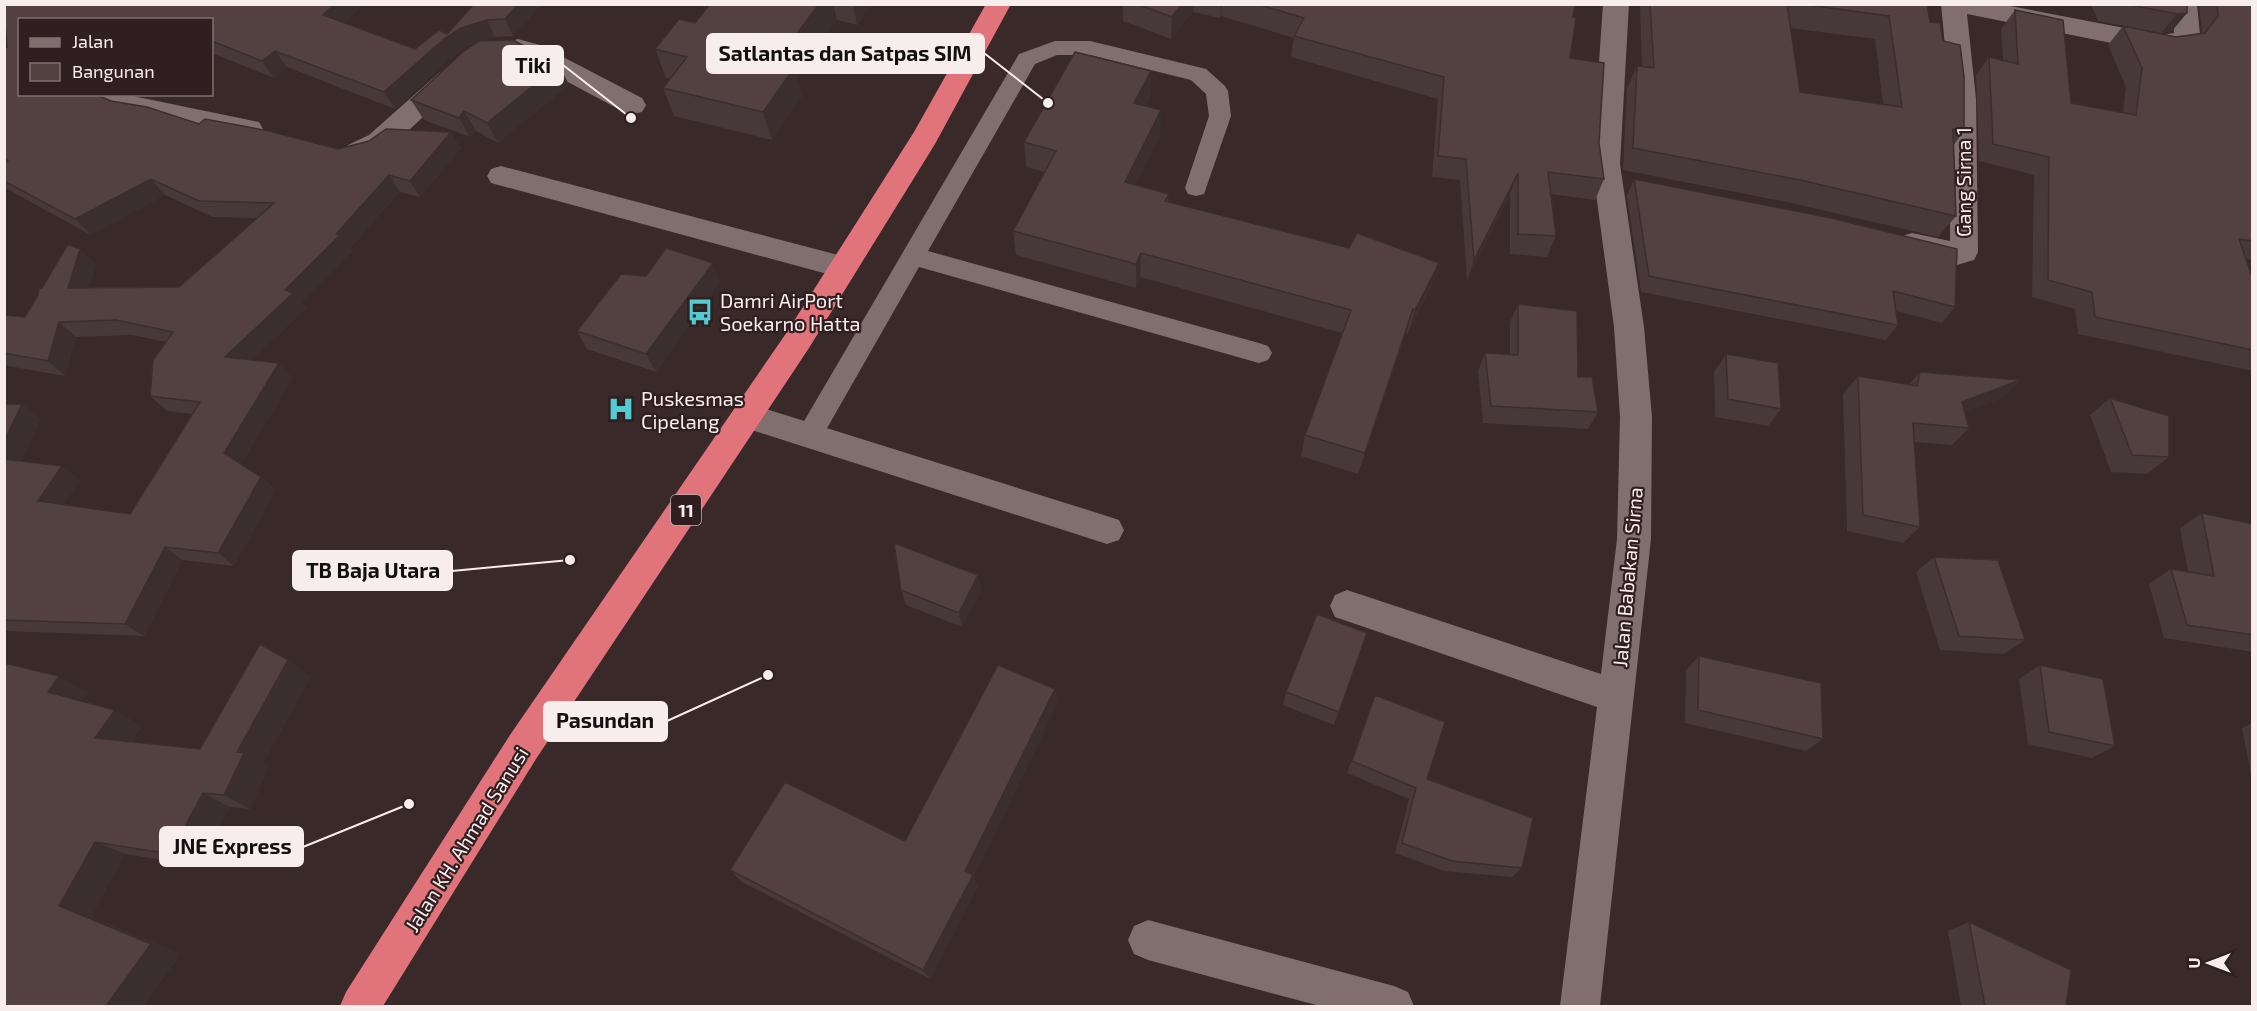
<svg xmlns="http://www.w3.org/2000/svg" width="2257" height="1011" font-family="'Exo 2',sans-serif">
<style>
.lines{fill:none;stroke-linecap:round;stroke-linejoin:round}
.lane{fill:#816e6e;fill-rule:evenodd}
.street{fill:#816e6e;fill-rule:evenodd}
.highway{fill:#e1747a;fill-rule:evenodd}
.wall{fill:#473839;fill-rule:evenodd}
.shaded-wall{fill:#3a2e2e}
.building{fill:#534142;stroke:#3a2e2e;stroke-width:1.5}
.labels{text-anchor:middle;dominant-baseline:central;stroke-width:4.5;stroke-linejoin:round;paint-order:stroke}
.shield{fill:#2f1f20;stroke:#bcafb0;stroke-width:1.5}
.shield-label{font-size:18px;font-weight:bold;fill:#f8eded}
.street-label{font-size:20px;fill:#f8eded;stroke:#2f1f20}
.poi-label{font-size:20px;fill:#f8eded;stroke:#2f1f20;text-anchor:start}
.leader{fill:none;stroke:#f8eded;stroke-width:2}
.callout-dot{fill:#f8eded;stroke:#2f1f20;stroke-width:2}
.callout{fill:#f8eded;stroke:#f8eded;stroke-width:2}
.callout-label{font-size:21px;text-anchor:middle;font-weight:bold;fill:#111}
</style>
<rect width="100%" height="100%" fill="#392929"/>
<g class="lines">
<path class="lane" d="M1055 41H1090L1198 67 1206 69 1225 86 1228 91 1231 116 1204 194 1196 196 1188 194 1185 188 1209 116 1206 94 1191 80 1090 55H1057L1035 64 928 251 1259 343 1268 346 1272 353 1268 360 1259 363 919 267 818 444 809 447 800 444 796 436 800 428 1019 54Z"/>
<path class="street" d="M1603 4H1629L1620 164 1644 327 1652 417 1651 539 1600 1006H1560L1597 707 1335 617 1330 606 1335 595 1347 590 1601 674 1617 539 1620 417 1614 327 1592 164Z
M1941 4H2000L2161 35 2174 33 2172 4H2197L2200 35 2189 49 2161 53 1967 14 1976 99 1978 252 1974 260 1957 265 1902 252 1898 244 1902 236 1912 233 1950 241V99Z
M518 39 540 45 642 98 646 105 642 112 633 114 624 112 523 58 509 54 505 48 509 42Z
M449 69 458 72 462 78 458 84 389 149C376 157 363 163 348 159L344 152 348 145 369 135 440 72Z
M83 94H123L249 120 259 122 263 129 259 136 249 138 126 115 87 100Z
M501 166 842 256 852 259 857 267 852 275 842 278 491 183 487 176 491 169Z
M747 403 1107 516 1119 520 1124 530 1119 540 1107 544 736 425 731 416 736 407Z
M1148 920 1394 986 1408 992 1414 1006H1320L1148 960 1134 954 1128 940 1134 926Z"/>
<path class="highway" d="M986 4H1011L935 144 809 348 536 759 383 1006H340L346 992 510 735 787 332 914 132Z"/>
</g>
<path class="wall" d="M363 4 344 23 415 49 447 34 474 4H542L513 36 495 37 483 41 559 65 569 85 498 143 476 131 470 137 424 120 411 100 476 43 470 45 453 56 395 109 287 67 274 78 212 53V20L20 94 111 101 199 124 338 149 451 132 461 149 420 197 400 192 350 248 352 251 301 303 306 308 252 360 293 378 241 464 261 477 276 490 234 566 182 560 144 636 4 631V404H22L41 419 21 461 80 480 64 504 130 514 193 414 167 411 150 396 166 342 132 335 76 337 65 376 8 366 4 363V319L25 317 42 288 96 264 89 288 179 287 257 218 213 217 165 195 91 235 7 189 4 187V163L7 161 4 159V48L64 5Z
M710 4H872L857 25 837 20 796 74 802 96 772 140 674 116 663 88 670 79 666 78 655 49 695 23Z
M1123 4H1575L1573 17 1570 58 1599 143 1604 179 1595 200 1551 194 1556 236 1547 257 1510 254V194L1467 280 1460 180 1432 177 1438 99 1291 57 1294 38 1221 16 1220 18 1193 12 1171 39 1123 21Z
M1640 4H1927L1930 22 1943 41 1964 131 1953 146 1956 216 1938 237 1787 202 1623 170 1627 88 1637 66H1642ZM1790 28 1875 39 1883 104 1800 92Z
M2091 4H2187L2172 31 2161 33 2098 21Z
M2199 4H2253V260L2246 259 2253 279V371L2078 334 2075 309 2032 297 2034 175 1979 161 1976 75 1989 57 2003 60 2001 29 2015 10 2071 103 2123 113 2126 87 2108 45 2123 26 2176 37 2202 33Z
M1151 71 1150 97 1146 106 1161 110 1160 135 1136 185 1169 194 1168 202 1349 248 1439 263 1431 287 1408 333 1406 332 1358 474 1301 456 1305 435 1342 333 1140 277 1136 288 1016 255 1013 231 1045 172 1026 167 1024 142Z
M1634 179 1955 307 1942 323 1896 311 1898 325 1886 340 1641 292 1627 196Z
M720 282 656 372 587 349 577 331Z
M1518 304 1578 377 1598 412 1588 429 1483 423 1478 371 1485 353 1510 355V322Z
M1726 354 1781 409 1768 426 1715 417 1714 372Z
M1920 372 2020 380 2002 398 1965 412 1969 428 1952 445 1914 442 1920 527 1903 543 1847 531 1843 394 1858 376 1908 385Z
M2110 398 2169 457 2147 474 2111 472 2090 415Z
M2202 513 2253 524V652L2164 638 2149 584 2171 569 2188 572 2180 528Z
M1934 557 2025 640 2004 654 1940 650 1916 572Z
M901 590H982L962 627 906 605Z
M1367 633 1334 725 1283 705 1286 692Z
M1699 656 1823 739 1806 751 1685 723 1686 670Z
M4 663 89 692 82 701 143 726 131 742 200 749 311 676 263 764 269 767 250 809 230 807 198 866 125 854 91 917 181 954 4 1006Z
M2040 665 2115 746 2092 758 2028 744 2019 679Z
M1055 689 1057 705 974 876 978 887 930 979 742 882 730 870 905 841Z
M1375 695 1427 779 1522 868 1512 877 1444 871 1395 853 1409 799 1347 773 1370 708Z
M2253 723V784L2242 728Z
M1969 922 2066 1006H1961L1948 931Z"/>
<path class="shaded-wall" d="M335 4H363L334 32 323 15Z
M518 4H542L513 36 505 19Z
M819 4H833L837 20 796 74 802 96 772 140 763 112 775 63Z
M853 4H872L857 25Z
M1182 4H1193V12L1171 39 1172 17Z
M1221 4H1222L1221 16 1220 18Z
M2187 13 2172 31 2161 33 2177 14Z
M487 20 495 37 470 45 453 56 395 109 384 92 444 39 461 28Z
M4 23 20 40 4 48Z
M275 51 287 67 274 78 262 61Z
M559 65 569 85 498 143 487 123Z
M1151 71 1150 97 1134 128V103Z
M1161 110 1160 135 1126 207 1125 182Z
M464 111 476 131 470 137 459 118Z
M451 132 461 149 420 197 410 181Z
M1518 173 1510 194 1467 280 1474 260Z
M389 175 400 192 350 248 352 251 301 303 306 308 239 372 225 357Z
M151 179 165 195 91 235 75 219Z
M80 249 96 264 85 304 68 288Z
M1141 253 1140 277 1136 288V264Z
M713 263 720 282 656 372 646 354Z
M1439 263 1431 287 1408 333 1415 310Z
M1413 309 1406 332 1358 474Z
M59 322 76 337 65 376 48 361Z
M279 363 293 378 239 467 224 453Z
M2020 380 2002 398 1945 420 1962 402Z
M22 404 41 419 20 464 4 462V441Z
M62 466 80 480 58 514 38 501Z
M261 477 276 490 234 566 218 553Z
M165 547 182 560 144 636 125 624Z
M978 575 982 590 962 627 959 613Z
M288 660 311 676 263 764 269 767 250 809 224 795 237 752Z
M59 676 89 692 78 708 48 692Z
M1055 689 1057 705 974 876 978 887 930 979 923 970 965 871Z
M115 710 143 726 124 752 95 738Z
M203 793 230 807 198 866 170 854Z
M95 842 125 854 91 917 181 954 144 1006H106L59 906Z"/>
<path class="building" d="M4 4H38L39 5 335 4 323 15 415 49 439 30 447 34 474 4H518L505 19 487 20 461 28 444 39 384 92 275 51 262 61 212 41V20H20V94H95L111 101 147 107 199 124 205 119 269 131 338 149 369 141 386 129 451 132 410 181 389 175 336 234 340 235 285 290 293 293 225 357 279 363 224 453 261 477 218 553 165 547 125 624 4 620V459L62 466 38 501 130 514 200 402 150 396 153 360 173 332 116 320 59 322 48 361 4 353V319L6 315 25 317 38 295 39 288H42L68 244 80 249 68 288 179 287 274 203 199 201 151 179 75 219 4 181V163L8 161 4 158V48L7 47 5 23H4Z
M710 4H819L775 63 794 68 763 112 663 88 687 57 655 49 679 19 695 23Z
M1137 4H1182L1172 17Z
M1257 4H1575L1573 17 1576 18 1570 58 1604 63 1599 143 1604 179 1548 172 1556 236 1518 234V173L1474 260 1466 159 1438 156 1444 77 1294 36 1304 18Z
M1650 4H1787L1800 92 1902 107 1889 16 1801 4H1927L1930 22 1940 23 1943 41 1960 45 1964 76V131L1953 129 1956 216 1800 180 1633 148 1637 66 1654 68Z
M2125 4H2187V13L2177 14Z
M2217 4H2253V241L2239 239 2253 279V350L2095 317 2092 292 2048 280 2049 157 1993 144 1989 57 2018 64 2015 10 2063 20 2071 103 2136 115 2142 68 2123 26 2176 37 2205 33 2218 16Z
M513 40 559 65 487 123 464 111 459 118 411 100 463 52 479 41Z
M1075 52 1151 71 1134 103 1161 110 1125 182 1169 194 1165 201 1349 248 1357 233 1439 263 1415 310 1413 309 1365 453 1305 435 1351 310 1141 253 1136 264 1013 231 1056 151 1024 142Z
M1634 179 1831 218 1957 249 1955 307 1893 291 1898 325 1649 276Z
M666 248 713 263 646 354 577 331 621 274 646 276Z
M1518 304 1577 311 1578 377H1592L1598 412 1491 406 1485 353 1518 355Z
M1726 354 1778 363 1781 409 1728 399Z
M1920 372 2020 380 1962 402 1969 428 1913 423 1920 527 1863 515 1858 376 1917 386Z
M2110 398 2169 416V457L2132 455Z
M4 404H22L4 441Z
M2202 513 2253 524V635L2187 625 2171 569 2214 576Z
M894 543 978 575 959 613 901 590Z
M1934 557 1998 560 2025 640 1959 636Z
M1317 614 1367 633 1339 712 1286 692Z
M260 644 288 660 237 752 244 753 224 795 203 793 170 854 95 842 59 906 151 944 106 1006H4V663L59 676 48 692 115 710 95 738 200 749Z
M1699 656 1821 683 1823 739 1698 710Z
M998 665 1055 689 965 871 973 875 923 970 730 870 785 782 905 841Z
M2040 665 2103 679 2115 746 2049 732Z
M1375 695 1445 722 1427 779 1533 818 1522 868 1452 861 1402 843 1416 788 1352 761Z
M1969 922 2071 970 2066 1006H1985Z"/>
<defs>
<g id="bus-bare" transform="scale(2.07)"><path d="M-5-6H5V4H4V6H2V4H-2V6H-4V4H-5ZM-3.5-4V0h7V-4ZM-3.5 1.2v1.5H-2V1.2ZM2 1.2v1.5H3.5V1.2Z" fill="#52ccd0" stroke="#2f1f20" stroke-width="2.5" paint-order="stroke"/></g>
<g id="hospital-bare" transform="scale(2.07)"><path d="M-5-5h3v3.5h4V-5h3V5h-3V1.5h-4V5h-3Z" fill="#52ccd0" stroke="#2f1f20" stroke-width="2.5" paint-order="stroke"/></g>
</defs>
<g fill-rule="evenodd">
<use href="#bus-bare" x="700" y="312"/>
<use href="#hospital-bare" x="621" y="409"/>
</g>
<g class="labels">
<rect class="shield" x="671" y="495" width="30" height="30" rx="4.5"/>
<g class="shield-label">
<text x="686" y="510">11</text>
</g>
<g class="street-label">
<text transform="translate(1963 182) rotate(-90)">Gang Sirna 1</text>
<text transform="translate(1627 577) rotate(-85)">Jalan Babakan Sirna</text>
<text transform="translate(466 839) rotate(-58)">Jalan KH. Ahmad Sanusi</text>
</g>
<g class="poi-label">
<text x="720" y="300">Damri AirPort<tspan x="720" dy="23">Soekarno Hatta</tspan></text>
<text x="641" y="398">Puskesmas<tspan x="641" dy="23">Cipelang</tspan></text>
</g>
</g>
<path class="leader" d="M1048 103L984 53M631 118L563 65M570 560L452 571M768 675L667 721M409 804L303 847"/>
<g class="callout-dot">
<circle cx="1048" cy="103" r="6"/>
<circle cx="631" cy="118" r="6"/>
<circle cx="570" cy="560" r="6"/>
<circle cx="768" cy="675" r="6"/>
<circle cx="409" cy="804" r="6"/>
</g>
<g class="callout">
<rect x="707" y="34" width="277" height="39" rx="6"/>
<rect x="503" y="46" width="60" height="39" rx="6"/>
<rect x="293" y="551" width="159" height="39" rx="6"/>
<rect x="544" y="702" width="123" height="39" rx="6"/>
<rect x="160" y="827" width="143" height="39" rx="6"/>
</g>
<g class="callout-label">
<text x="845" y="61">Satlantas dan Satpas SIM</text>
<text x="533" y="73">Tiki</text>
<text x="373" y="578">TB Baja Utara</text>
<text x="605" y="728">Pasundan</text>
<text x="232" y="854">JNE Express</text>
</g>
<rect width="2257" height="1011" fill="none" stroke="#f8eded" stroke-width="12"/>
<rect x="18" y="18" width="195" height="78" fill="#2f1f20" stroke="#7f7172" stroke-width="1.5"/>
<rect x="30" y="38" width="30" height="9" fill="#816e6e" stroke="#7f7172" stroke-width="1.5"/>
<text x="72" y="48" font-size="18" fill="#f8eded">Jalan</text>
<rect x="30" y="63" width="30" height="18" fill="#534142" stroke="#7f7172" stroke-width="1.5"/>
<text x="72" y="78" font-size="18" fill="#f8eded">Bangunan</text>
<g transform="translate(2209 963) rotate(270)" stroke="#2f1f20" stroke-width="4.5" paint-order="stroke">
<path d="M0-4.5L10 22L0 15L-10 22Z" fill="#f8eded"/>
<text y="-9" font-size="16" font-weight="bold" text-anchor="middle" fill="#f8eded">U</text>
</g>
</svg>
